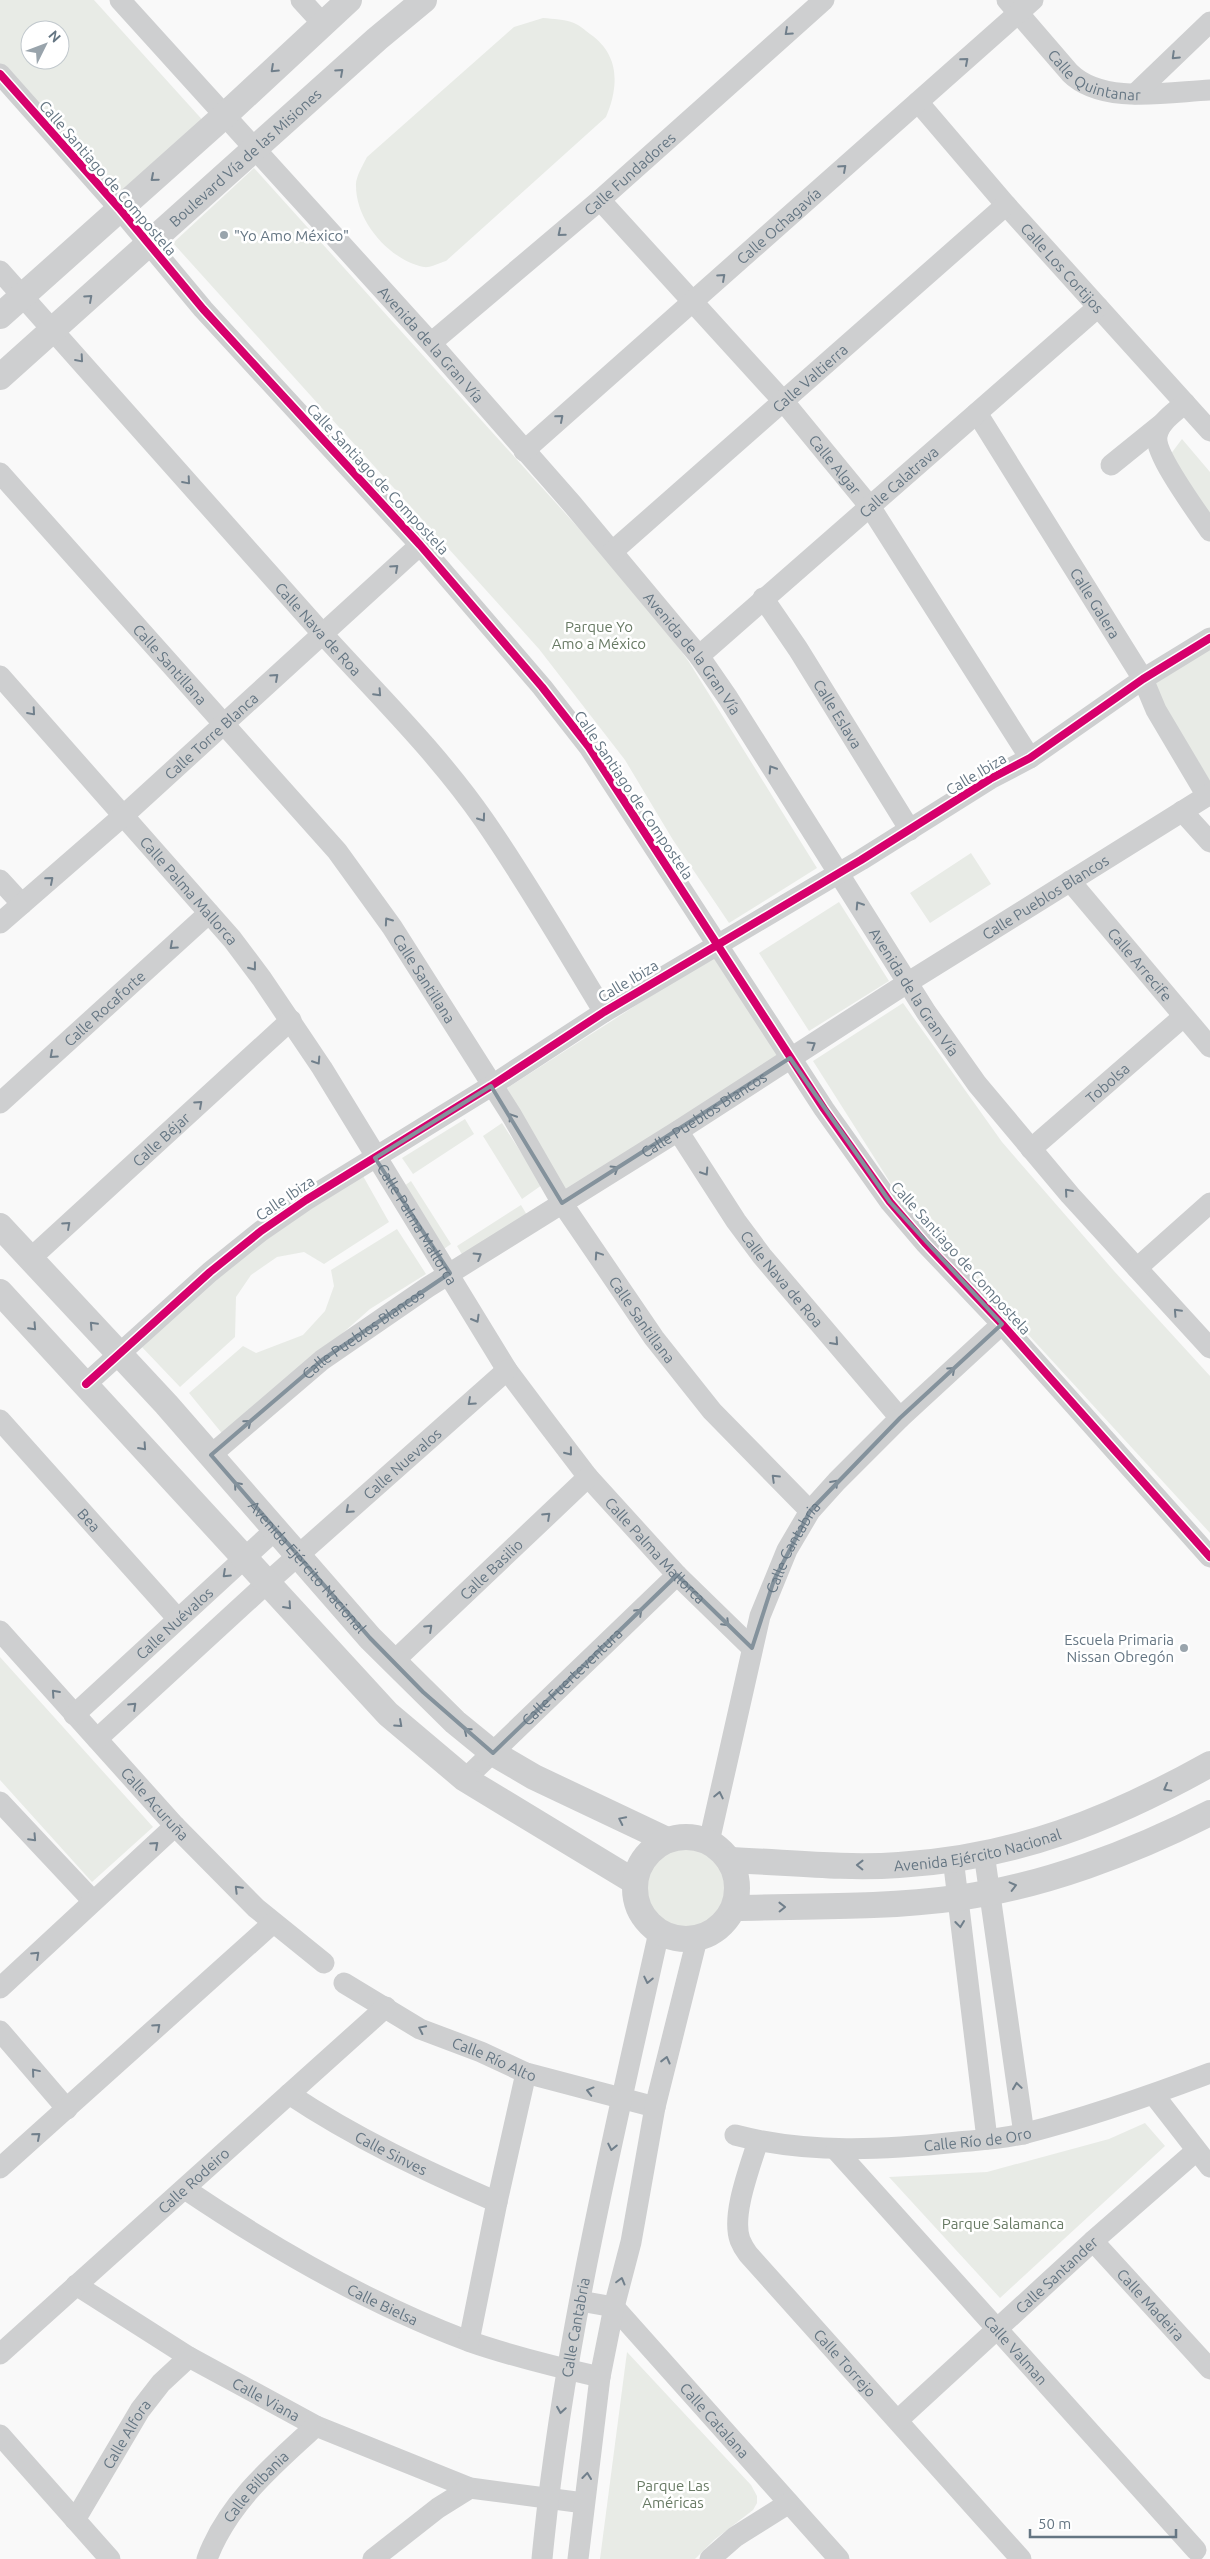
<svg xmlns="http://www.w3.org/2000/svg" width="1210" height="2559" font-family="Ubuntu,sans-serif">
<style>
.green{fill:#e8ebe6;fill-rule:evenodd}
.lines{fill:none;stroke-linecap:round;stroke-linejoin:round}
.minor{stroke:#cecfd0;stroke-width:21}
.tertiary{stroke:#cecfd0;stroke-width:26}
.cycleway-casing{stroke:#fff;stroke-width:11}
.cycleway{stroke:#d6006c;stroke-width:8}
.oneway{stroke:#707f8b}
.marked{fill:none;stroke:#84929c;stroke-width:4;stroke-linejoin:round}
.poi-dot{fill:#99a4ac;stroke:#fff;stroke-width:2}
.labels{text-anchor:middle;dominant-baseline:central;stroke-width:5;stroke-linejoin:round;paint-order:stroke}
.street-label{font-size:15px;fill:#657683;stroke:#fff}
.poi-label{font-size:15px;fill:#657683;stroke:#fff;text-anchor:start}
.park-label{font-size:15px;fill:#687a64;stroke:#fff}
</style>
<rect width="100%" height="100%" fill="#f9f9f9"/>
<path class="green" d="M0 0H94L207 125 123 200 0 66ZM30 30H60V60H30Z
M543 18C553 19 565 19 574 23 579 25 585 30 590 34 620 55 619 86 606 117L446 261C439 263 430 268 424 267 389 260 356 221 356 186 355 178 363 165 367 157L514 27Z
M254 168 647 604 689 662 817 868 729 923 673 840 625 760 539 649 173 243Z
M1182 439 1210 472V518L1170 455Z
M1210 643V781L1149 680Z
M971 853 991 884 930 923 910 893Z
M839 902 889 981 809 1031 759 953Z
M719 952 783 1052 566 1191 501 1092Z
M903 1003 1002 1142 1114 1271 1210 1376V1533L893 1187 813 1061Z
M465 1119 474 1134 413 1174 402 1158Z
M502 1123 542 1185 522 1199 483 1136Z
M363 1176 389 1222 324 1264 304 1252 277 1257 251 1275 236 1297 235 1337 180 1387 140 1345 254 1245Z
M411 1181 451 1244 431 1258 392 1195Z
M521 1205 533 1225 469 1266 457 1246Z
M397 1229 426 1274 370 1309 225 1437 189 1393 243 1346 256 1353 303 1335 325 1311 334 1286 331 1270Z
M0 1657 153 1827 92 1882 0 1780Z
M642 1890a42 42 0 1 1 84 0a42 42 0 1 1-84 0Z
M1145 2123 1165 2146 1000 2298 889 2177 987 2172 1109 2139Z
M627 2352 751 2485 757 2496V2503L753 2510 714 2540 695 2559H600Z"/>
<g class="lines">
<g class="minor">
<path id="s1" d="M120 0 431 343 573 505 699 656 728 698 926 1012 977 1084 1070 1195 1210 1348"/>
<path d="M301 0 322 23"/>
<path id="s2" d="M1007 0 1070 73C1102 105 1168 92 1210 90"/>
<path d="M0 74 119 208 203 309 420 545 542 687 589 747 824 1109 890 1202 925 1243 1002 1324 1210 1557"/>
<path d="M1135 94 1210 22"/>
<path id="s3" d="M918 102 1006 205 1210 431"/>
<path id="s4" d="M600 200 784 402 871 508 1030 758"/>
<path id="s5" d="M0 271C107 391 213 511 320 631 376 693 436 751 484 820 527 882 565 948 604 1012"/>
<path id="s6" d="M431 343 600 200 824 0"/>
<path d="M1185 403C1175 412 1159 422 1157 436 1154 454 1198 513 1210 531"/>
<path id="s7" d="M977 413 1143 679 1156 710 1207 796"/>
<path id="s8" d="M524 451 1033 0"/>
<path d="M1111 465 1163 423"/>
<path id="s9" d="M0 473 337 851 392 927 512 1116 562 1203 654 1338 712 1411 810 1511"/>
<path id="s10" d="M613 551 1006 205"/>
<path id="s11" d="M763 598 798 649 910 830"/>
<path id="s12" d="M699 656 1098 307"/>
<path id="s13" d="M0 676 232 939 262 979 322 1068 507 1370 546 1422 588 1477 677 1575 752 1648"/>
<path d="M1182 811 1210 842"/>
<path d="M0 880 22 904"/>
<path id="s14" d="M1070 881 1210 1047"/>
<path id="s15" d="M0 923 123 816 420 545"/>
<path id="s16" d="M0 1103 209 913"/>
<path id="s17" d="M678 1131 736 1221 762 1256 900 1418"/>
<path id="s18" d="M1031 1149 1183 1017"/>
<path id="s19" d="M31 1258 291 1020"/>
<path d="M1137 1268 1210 1203"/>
<path d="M86 1384 210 1272 261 1231 306 1200 491 1086 604 1012 861 860 990 779 1030 758 1143 679 1210 638"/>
<path id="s20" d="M0 1420 178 1619"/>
<path id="s21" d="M211 1455 322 1360 428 1287 678 1131 907 983 1210 794"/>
<path id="s22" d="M0 1631 175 1826 256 1908 324 1963"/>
<path id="s23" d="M393 1662 588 1477"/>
<path id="s24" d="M74 1715 275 1530"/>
<path id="s25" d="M97 1739 267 1583 507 1370"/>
<path id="s26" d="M465 1779 677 1575"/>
<path d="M0 1802 93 1901"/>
<path id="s27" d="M709 1842 760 1616 787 1550 810 1511 837 1481 900 1418 1002 1324"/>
<path d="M984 1853 1024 2134"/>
<path d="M953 1858 987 2139"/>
<path id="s28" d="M344 1983 420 2029 481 2052 526 2073 655 2107"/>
<path d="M0 1988 175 1826"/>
<path d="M0 2031 67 2109"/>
<path id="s29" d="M289 2094C355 2138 425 2171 497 2202"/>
<path d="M1154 2095 1210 2167"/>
<path id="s30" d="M735 2135C808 2154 884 2150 958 2142 980 2140 1004 2139 1026 2133 1089 2117 1149 2096 1210 2073"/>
<path id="s31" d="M758 2141C750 2167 731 2215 740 2240 742 2245 745 2250 748 2254L1021 2559"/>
<path id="s32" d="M836 2150 1196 2550"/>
<path d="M0 2168 273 1923"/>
<path id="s33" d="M185 2189C274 2249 367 2303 468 2341 511 2356 556 2367 600 2377"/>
<path id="s34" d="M1093 2241 1210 2369"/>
<path id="s35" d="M76 2285 189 2357 316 2426 470 2488 584 2503"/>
<path id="s36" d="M580 2301 614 2307 839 2559"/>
<path d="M469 2341 497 2202 526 2073"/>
<path id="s37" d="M0 2354 386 2007"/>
<path id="s38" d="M898 2420 1093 2241 1196 2151"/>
<path d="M0 2435 110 2559"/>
<path id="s39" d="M75 2520 140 2410 161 2383 189 2357"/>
<path id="s40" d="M207 2559C227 2504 274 2464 316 2426"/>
<path d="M373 2559 438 2508 470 2488"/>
<path id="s41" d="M542 2559C562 2347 613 2139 659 1932"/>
<path d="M578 2559 600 2377 614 2307 631 2242 655 2107 697 1939"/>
<path d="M710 2559 735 2537 789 2503"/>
</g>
<g class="tertiary">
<path d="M0 316 224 116 349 0"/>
<path id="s42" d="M0 377 377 39 424 0"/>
<path id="s43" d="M0 1226 166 1404 370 1638 455 1722 493 1753 534 1777 667 1840"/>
<path d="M0 1292 388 1714 465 1779 635 1882"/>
<circle cx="686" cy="1888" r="51"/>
<path id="s44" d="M729 1860C785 1862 843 1869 899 1865 1015 1858 1110 1820 1210 1764"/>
<path d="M734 1908C808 1906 883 1908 957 1898 1042 1887 1134 1852 1210 1813"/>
</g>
<g class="cycleway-casing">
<path id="cycleway" d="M0 74 119 208 203 309 420 545 542 687 589 747 824 1109 890 1202 925 1243 1002 1324 1210 1557
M86 1384 210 1272 261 1231 306 1200 491 1086 604 1012 861 860 990 779 1030 758 1143 679 1210 638"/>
</g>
<use href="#cycleway" class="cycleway"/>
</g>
<defs><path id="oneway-chevron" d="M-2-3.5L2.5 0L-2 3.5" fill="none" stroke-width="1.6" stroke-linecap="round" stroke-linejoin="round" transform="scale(1.25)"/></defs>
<g class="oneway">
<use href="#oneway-chevron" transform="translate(788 32) rotate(138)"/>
<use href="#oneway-chevron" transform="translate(1175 56) rotate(136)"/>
<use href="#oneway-chevron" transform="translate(965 61) rotate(-41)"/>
<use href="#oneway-chevron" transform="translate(274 69) rotate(137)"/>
<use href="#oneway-chevron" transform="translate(340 72) rotate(-42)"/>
<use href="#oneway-chevron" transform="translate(843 168) rotate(-42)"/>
<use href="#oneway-chevron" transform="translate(154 178) rotate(139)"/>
<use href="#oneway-chevron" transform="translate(561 233) rotate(140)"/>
<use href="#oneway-chevron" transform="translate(722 277) rotate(-42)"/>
<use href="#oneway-chevron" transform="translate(89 298) rotate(-42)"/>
<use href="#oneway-chevron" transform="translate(80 359) rotate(49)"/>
<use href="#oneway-chevron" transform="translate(560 418) rotate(-41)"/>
<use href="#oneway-chevron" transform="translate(187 481) rotate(49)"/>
<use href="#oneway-chevron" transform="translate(395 568) rotate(-42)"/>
<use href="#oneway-chevron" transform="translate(275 677) rotate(-42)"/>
<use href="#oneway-chevron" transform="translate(378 693) rotate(47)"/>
<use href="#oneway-chevron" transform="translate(32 712) rotate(49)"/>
<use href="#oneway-chevron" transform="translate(772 769) rotate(-122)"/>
<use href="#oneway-chevron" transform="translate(482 818) rotate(54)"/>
<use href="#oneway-chevron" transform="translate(50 880) rotate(-41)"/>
<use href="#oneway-chevron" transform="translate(859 905) rotate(-123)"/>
<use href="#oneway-chevron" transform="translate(388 921) rotate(-125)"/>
<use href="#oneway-chevron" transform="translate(173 946) rotate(138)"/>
<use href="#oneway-chevron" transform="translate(253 967) rotate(52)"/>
<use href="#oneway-chevron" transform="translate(812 1045) rotate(-32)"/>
<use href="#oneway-chevron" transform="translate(53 1055) rotate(138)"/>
<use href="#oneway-chevron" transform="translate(317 1061) rotate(57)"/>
<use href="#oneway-chevron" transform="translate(199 1104) rotate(-42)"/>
<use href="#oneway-chevron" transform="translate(512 1117) rotate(-122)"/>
<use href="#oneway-chevron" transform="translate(615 1169) rotate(-32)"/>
<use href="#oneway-chevron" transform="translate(705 1172) rotate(57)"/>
<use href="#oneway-chevron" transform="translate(1068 1192) rotate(-131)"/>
<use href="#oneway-chevron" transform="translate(67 1225) rotate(-42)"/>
<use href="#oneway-chevron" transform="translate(598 1255) rotate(-124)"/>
<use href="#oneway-chevron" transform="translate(478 1256) rotate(-32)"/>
<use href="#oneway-chevron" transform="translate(1177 1312) rotate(-133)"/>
<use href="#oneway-chevron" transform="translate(476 1319) rotate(60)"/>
<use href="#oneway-chevron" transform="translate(93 1325) rotate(-133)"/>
<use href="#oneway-chevron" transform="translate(33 1327) rotate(47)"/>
<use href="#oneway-chevron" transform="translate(835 1342) rotate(48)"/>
<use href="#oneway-chevron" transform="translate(952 1370) rotate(-42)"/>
<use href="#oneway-chevron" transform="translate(471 1402) rotate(138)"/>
<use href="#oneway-chevron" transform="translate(248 1423) rotate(-40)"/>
<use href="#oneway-chevron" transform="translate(143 1447) rotate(48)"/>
<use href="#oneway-chevron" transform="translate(569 1452) rotate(52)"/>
<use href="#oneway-chevron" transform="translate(775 1478) rotate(-136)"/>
<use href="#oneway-chevron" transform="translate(835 1483) rotate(-48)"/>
<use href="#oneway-chevron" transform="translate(237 1485) rotate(-131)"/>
<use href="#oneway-chevron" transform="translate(349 1510) rotate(138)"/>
<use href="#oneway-chevron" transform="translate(547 1516) rotate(-43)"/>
<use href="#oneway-chevron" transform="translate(226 1574) rotate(137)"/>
<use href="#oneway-chevron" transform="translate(288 1606) rotate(48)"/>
<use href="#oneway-chevron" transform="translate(639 1612) rotate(-44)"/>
<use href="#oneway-chevron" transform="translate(726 1623) rotate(45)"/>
<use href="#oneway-chevron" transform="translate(429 1628) rotate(-43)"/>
<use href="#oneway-chevron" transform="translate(55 1693) rotate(-132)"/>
<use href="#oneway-chevron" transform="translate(133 1706) rotate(-43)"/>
<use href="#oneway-chevron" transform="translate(399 1724) rotate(42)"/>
<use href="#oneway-chevron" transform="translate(467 1731) rotate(-141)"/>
<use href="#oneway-chevron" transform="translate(1167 1788) rotate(151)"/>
<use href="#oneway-chevron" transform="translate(719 1795) rotate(-78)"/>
<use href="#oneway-chevron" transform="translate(622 1820) rotate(-154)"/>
<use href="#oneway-chevron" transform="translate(33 1838) rotate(47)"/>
<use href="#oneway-chevron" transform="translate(155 1845) rotate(-42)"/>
<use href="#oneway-chevron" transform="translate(860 1865) rotate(-179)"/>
<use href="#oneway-chevron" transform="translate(1013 1886) rotate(-14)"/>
<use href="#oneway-chevron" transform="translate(238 1889) rotate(-135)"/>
<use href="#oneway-chevron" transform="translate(782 1907) rotate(-1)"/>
<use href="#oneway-chevron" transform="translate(960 1924) rotate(83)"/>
<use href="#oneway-chevron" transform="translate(36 1955) rotate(-43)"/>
<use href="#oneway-chevron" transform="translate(648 1980) rotate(102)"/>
<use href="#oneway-chevron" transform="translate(157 2027) rotate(-42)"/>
<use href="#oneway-chevron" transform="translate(422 2029) rotate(-154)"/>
<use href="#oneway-chevron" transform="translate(666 2060) rotate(-76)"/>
<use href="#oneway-chevron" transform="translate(35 2072) rotate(-130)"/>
<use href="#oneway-chevron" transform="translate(1017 2086) rotate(-98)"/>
<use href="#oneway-chevron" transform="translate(590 2091) rotate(-165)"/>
<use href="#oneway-chevron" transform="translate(37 2136) rotate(-41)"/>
<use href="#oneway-chevron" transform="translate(612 2147) rotate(102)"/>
<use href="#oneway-chevron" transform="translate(621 2281) rotate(-75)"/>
<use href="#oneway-chevron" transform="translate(561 2410) rotate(99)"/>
<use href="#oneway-chevron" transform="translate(587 2476) rotate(-83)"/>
</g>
<path class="marked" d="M790 1058 890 1202 1002 1324 900 1418 810 1511 774 1580 752 1648 677 1575 493 1753 423 1692 370 1638 211 1455 322 1360 450 1273 375 1158 491 1086 562 1203Z"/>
<g class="poi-dot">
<circle cx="224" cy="235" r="5"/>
<circle cx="1184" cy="1648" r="5"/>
</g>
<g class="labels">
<g class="street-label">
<text stroke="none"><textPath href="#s2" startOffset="120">Calle Quintanar</textPath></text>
<text stroke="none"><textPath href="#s42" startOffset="329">Boulevard Vía de las Misiones</textPath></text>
<text stroke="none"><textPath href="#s6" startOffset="261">Calle Fundadores</textPath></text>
<text transform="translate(108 178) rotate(49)">Calle Santiago de Compostela</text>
<text stroke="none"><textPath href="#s8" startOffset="340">Calle Ochagavía</textPath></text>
<text stroke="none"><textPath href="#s3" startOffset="220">Calle Los Cortijos</textPath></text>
<text stroke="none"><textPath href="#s1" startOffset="464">Avenida de la Gran Vía</textPath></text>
<text stroke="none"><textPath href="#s10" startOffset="262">Calle Valtierra</textPath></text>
<text stroke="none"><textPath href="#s4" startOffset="354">Calle Algar</textPath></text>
<text transform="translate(378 479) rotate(47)">Calle Santiago de Compostela</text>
<text stroke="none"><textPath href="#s12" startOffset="265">Calle Calatrava</textPath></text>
<text stroke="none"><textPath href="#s7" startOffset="224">Calle Galera</textPath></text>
<text stroke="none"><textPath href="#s5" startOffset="479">Calle Nava de Roa</textPath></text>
<text stroke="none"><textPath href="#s1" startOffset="869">Avenida de la Gran Vía</textPath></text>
<text stroke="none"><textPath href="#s9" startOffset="256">Calle Santillana</textPath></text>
<text stroke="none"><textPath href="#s11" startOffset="138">Calle Eslava</textPath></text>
<text stroke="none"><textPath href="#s15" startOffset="282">Calle Torre Blanca</textPath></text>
<text transform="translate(976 774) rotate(-31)">Calle Ibiza</text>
<text transform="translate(634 795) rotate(56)">Calle Santiago de Compostela</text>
<text stroke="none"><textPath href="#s13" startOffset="286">Calle Palma Mallorca</textPath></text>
<text stroke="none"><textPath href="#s21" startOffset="1005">Calle Pueblos Blancos</textPath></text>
<text stroke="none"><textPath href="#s14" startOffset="109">Calle Arrecife</textPath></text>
<text stroke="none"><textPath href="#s9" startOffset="661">Calle Santillana</textPath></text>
<text transform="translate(628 981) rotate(-31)">Calle Ibiza</text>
<text stroke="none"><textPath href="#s1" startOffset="1274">Avenida de la Gran Vía</textPath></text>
<text stroke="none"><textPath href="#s16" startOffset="141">Calle Rocaforte</textPath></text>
<text stroke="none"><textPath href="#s18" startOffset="101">Tobolsa</textPath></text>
<text stroke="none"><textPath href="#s21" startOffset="600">Calle Pueblos Blancos</textPath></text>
<text stroke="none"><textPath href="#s19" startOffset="176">Calle Béjar</textPath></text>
<text transform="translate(285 1198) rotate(-34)">Calle Ibiza</text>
<text stroke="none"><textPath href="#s13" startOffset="691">Calle Palma Mallorca</textPath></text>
<text transform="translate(961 1258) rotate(48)">Calle Santiago de Compostela</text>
<text stroke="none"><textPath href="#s17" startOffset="181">Calle Nava de Roa</textPath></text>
<text stroke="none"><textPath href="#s9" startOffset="1066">Calle Santillana</textPath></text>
<text stroke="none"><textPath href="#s21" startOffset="195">Calle Pueblos Blancos</textPath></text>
<text stroke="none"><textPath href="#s25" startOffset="411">Calle Nuevalos</textPath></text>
<text stroke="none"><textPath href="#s20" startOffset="134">Bea</textPath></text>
<text stroke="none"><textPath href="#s27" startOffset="308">Calle Cantabria</textPath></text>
<text stroke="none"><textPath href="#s13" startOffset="1096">Calle Palma Mallorca</textPath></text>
<text stroke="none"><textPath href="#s43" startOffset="459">Avenida Ejército Nacional</textPath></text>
<text stroke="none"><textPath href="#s23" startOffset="135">Calle Basilio</textPath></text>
<text stroke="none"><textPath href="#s24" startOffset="136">Calle Nuévalos</textPath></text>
<text stroke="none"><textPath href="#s26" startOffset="148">Calle Fuerteventura</textPath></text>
<text stroke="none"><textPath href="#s22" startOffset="232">Calle Acuruña</textPath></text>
<text stroke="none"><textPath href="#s44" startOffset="250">Avenida Ejército Nacional</textPath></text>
<text stroke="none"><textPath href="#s28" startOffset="169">Calle Río Alto</textPath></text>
<text stroke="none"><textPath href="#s30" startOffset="244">Calle Río de Oro</textPath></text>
<text stroke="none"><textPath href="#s29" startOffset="118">Calle Sinves</textPath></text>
<text stroke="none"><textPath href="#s37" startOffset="260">Calle Rodeiro</textPath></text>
<text stroke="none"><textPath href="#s38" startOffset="215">Calle Santander</textPath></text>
<text stroke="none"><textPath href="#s33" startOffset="229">Calle Bielsa</textPath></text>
<text stroke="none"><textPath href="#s34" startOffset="86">Calle Madeira</textPath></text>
<text stroke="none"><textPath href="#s41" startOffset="234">Calle Cantabria</textPath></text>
<text stroke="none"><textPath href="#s32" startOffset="269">Calle Valman</textPath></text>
<text stroke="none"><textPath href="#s31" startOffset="264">Calle Torrejo</textPath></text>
<text stroke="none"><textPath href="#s35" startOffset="222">Calle Viana</textPath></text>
<text stroke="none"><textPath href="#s36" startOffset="186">Calle Catalana</textPath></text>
<text stroke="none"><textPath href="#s39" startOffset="100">Calle Alfora</textPath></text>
<text stroke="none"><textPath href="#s40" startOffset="88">Calle Bilbania</textPath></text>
</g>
<g class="poi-label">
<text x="234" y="235">"Yo Amo México"</text>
<text x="1174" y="1639" text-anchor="end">Escuela Primaria<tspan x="1174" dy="17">Nissan Obregón</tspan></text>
</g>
<g class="park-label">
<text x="599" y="626">Parque Yo<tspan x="599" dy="17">Amo a México</tspan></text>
<text x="1003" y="2223">Parque Salamanca</text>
<text x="673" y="2485">Parque Las<tspan x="673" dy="17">Américas</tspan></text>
</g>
</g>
<g transform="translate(45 45) rotate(48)"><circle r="24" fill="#ffffff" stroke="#c1c8cd"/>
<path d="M0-4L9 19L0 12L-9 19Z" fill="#99a4ac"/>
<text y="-8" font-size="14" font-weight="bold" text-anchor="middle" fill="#657683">N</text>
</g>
<path d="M1030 2529v8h146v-8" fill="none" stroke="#657683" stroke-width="2.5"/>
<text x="1038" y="2529" font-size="15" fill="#657683" stroke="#ffffff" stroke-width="4" paint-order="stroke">50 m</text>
</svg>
